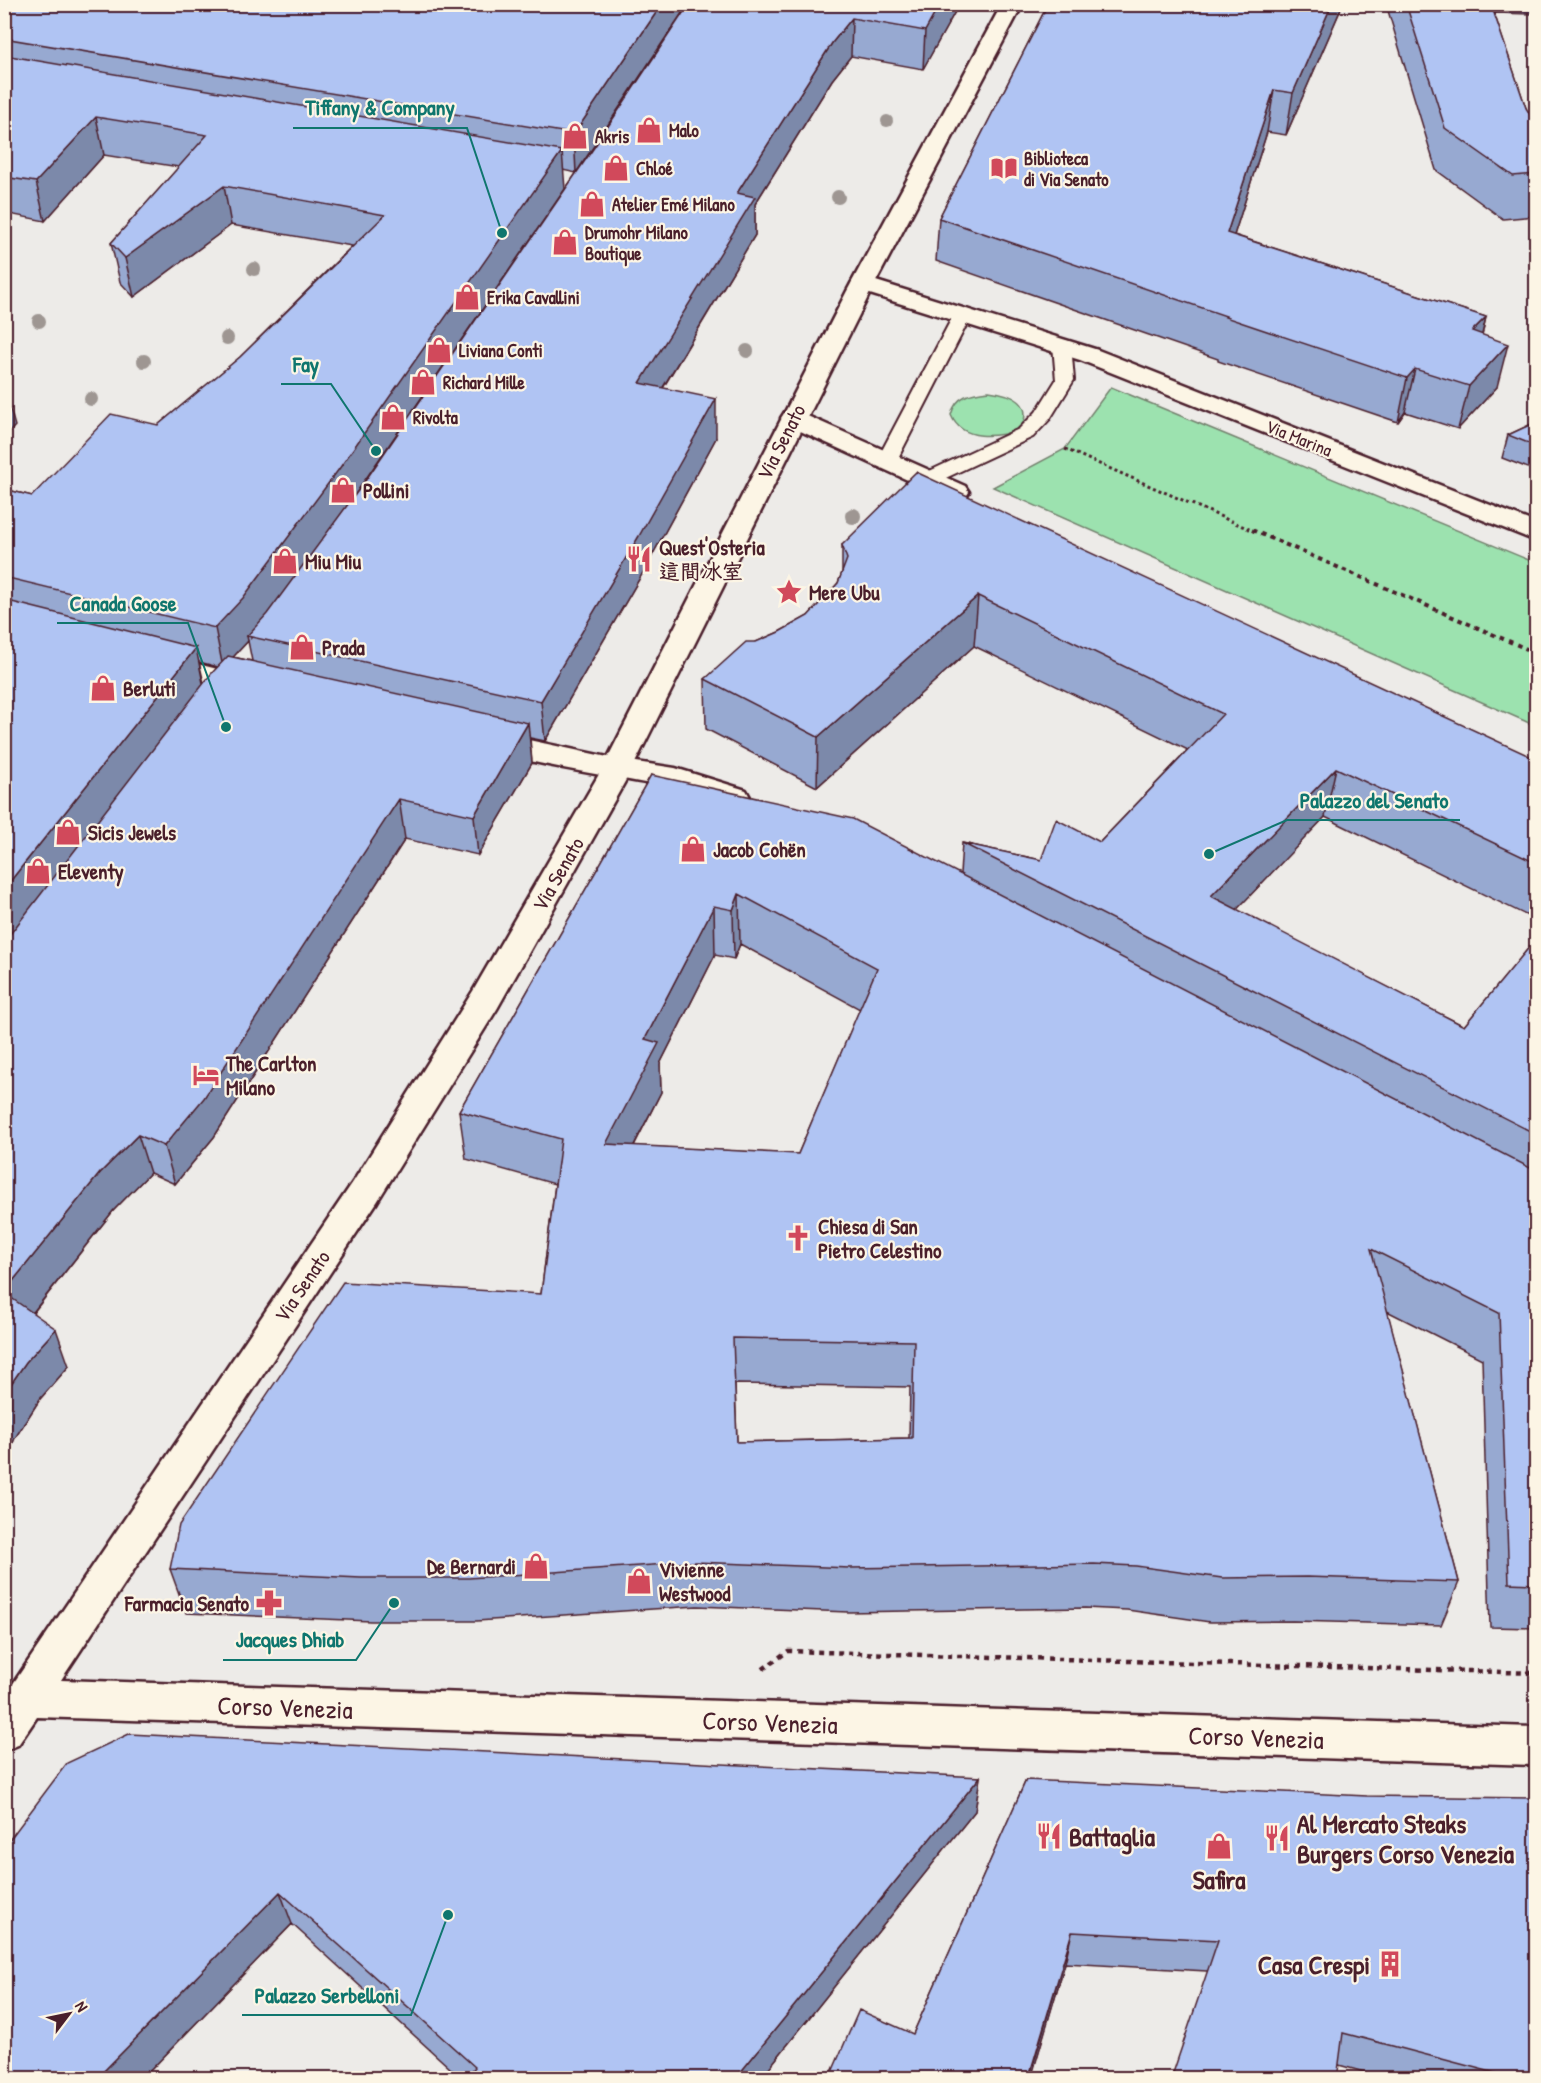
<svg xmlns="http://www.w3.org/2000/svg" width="1541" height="2083" font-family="'Patrick Hand','LXGW WenKai TC',sans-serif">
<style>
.green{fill:#9ce2af;stroke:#73806d;stroke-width:1.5}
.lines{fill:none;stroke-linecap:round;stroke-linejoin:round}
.service-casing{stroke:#4a1f2b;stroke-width:4}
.minor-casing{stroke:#4a1f2b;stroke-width:5}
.tertiary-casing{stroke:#4a1f2b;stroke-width:5}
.path-far2{stroke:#4a1f2b;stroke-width:3;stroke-dasharray:3 3;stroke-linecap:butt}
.path-far1{stroke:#4a1f2b;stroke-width:4;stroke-dasharray:4.5 4.5;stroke-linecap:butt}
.path{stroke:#4a1f2b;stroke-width:4.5;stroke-dasharray:5 5;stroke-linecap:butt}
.service{fill:#fcf5e5;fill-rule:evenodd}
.minor{fill:#fcf5e5;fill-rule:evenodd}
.tertiary{fill:#fcf5e5;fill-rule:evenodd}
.tree{fill:#9e9692}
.wall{fill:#97a9d1;stroke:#4a1f2b;stroke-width:1.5;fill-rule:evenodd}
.shaded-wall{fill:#7b89aa;stroke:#4a1f2b;stroke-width:1.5}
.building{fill:#b0c4f3;stroke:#4a1f2b;stroke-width:1.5;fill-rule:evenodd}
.labels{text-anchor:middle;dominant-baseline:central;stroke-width:4.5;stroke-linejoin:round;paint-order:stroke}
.far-poi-label{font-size:18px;font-weight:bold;fill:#4a1f2b;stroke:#fcf5e5;text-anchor:start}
.far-street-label{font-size:18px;fill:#4a1f2b;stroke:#fcf5e5}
.street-label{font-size:21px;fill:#4a1f2b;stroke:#fcf5e5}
.poi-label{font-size:21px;font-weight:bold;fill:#4a1f2b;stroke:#fcf5e5;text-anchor:start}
.near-street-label{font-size:26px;fill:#4a1f2b;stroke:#fcf5e5}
.near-poi-label{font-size:26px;font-weight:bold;fill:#4a1f2b;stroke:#fcf5e5;text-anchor:start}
.leader{fill:none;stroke:#0f766e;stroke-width:2}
.callout-dot{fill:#0f766e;stroke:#fcf5e5;stroke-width:2}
.callout-label{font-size:22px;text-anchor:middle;font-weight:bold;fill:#0f766e;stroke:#fcf5e5;stroke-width:4.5;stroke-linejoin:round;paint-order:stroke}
</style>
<rect width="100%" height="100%" fill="#edebe8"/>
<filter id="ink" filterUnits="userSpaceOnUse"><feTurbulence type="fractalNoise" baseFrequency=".0167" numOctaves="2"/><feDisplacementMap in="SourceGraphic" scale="12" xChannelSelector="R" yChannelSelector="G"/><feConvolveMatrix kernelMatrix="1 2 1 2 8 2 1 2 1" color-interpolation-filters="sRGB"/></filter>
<g filter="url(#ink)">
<path class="green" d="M1111 387 1536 563V726L993 487 1065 449Z
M989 391C1013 394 1035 403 1020 430 997 437 962 442 951 415 956 395 971 393 989 391Z"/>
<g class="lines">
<g class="service-casing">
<path id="service" d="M963 309 969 310 972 314 897 460 894 464H880L877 460 954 314 957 310Z
M1062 340 1068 341 1071 345 1074 380 1050 419 1033 437 935 483H921L918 479 921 475 1019 429 1036 412 1056 380 1053 345 1056 341Z"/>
</g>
<g class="minor-casing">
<path id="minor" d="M863 277 1098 350 1536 523V541L1080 360 854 289 851 284 854 279Z
M794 410 965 486 969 492 965 498 956 500 947 498 785 424 781 418 785 412Z
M157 654 262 680 267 687 262 694 252 697 147 670 143 663 147 656Z
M487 731 617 759 675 768 746 790 750 797 746 804C722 811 695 792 671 788 606 775 540 766 477 748L472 741 477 734Z"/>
</g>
<g class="tertiary-casing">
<path id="tertiary" d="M1002 4H1023L871 291 632 769 497 1009 377 1202 61 1680 1536 1727V1765L37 1717 18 1745 4 1751V1697L353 1182 473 991 602 769 847 291Z"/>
</g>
<path class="path-far2" d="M1065 449 1256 532"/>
<path class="path-far1" d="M1252 530 1536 653"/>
<path class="path" d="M763 1669 788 1651 1536 1673"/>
<use href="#service" class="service"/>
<use href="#minor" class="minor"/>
<use href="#tertiary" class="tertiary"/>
</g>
<g class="tree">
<circle cx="887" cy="121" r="6"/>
<circle cx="838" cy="197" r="7"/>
<circle cx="254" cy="269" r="7"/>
<circle cx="39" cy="321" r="7"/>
<circle cx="227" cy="338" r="7"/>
<circle cx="747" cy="351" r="7"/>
<circle cx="144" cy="361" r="7"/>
<circle cx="91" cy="399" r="7"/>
<circle cx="853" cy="516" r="8"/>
</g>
<path class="wall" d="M4 4H688L576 173 563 170 353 498 595 146 689 4 957 8 923 69 851 56 832 80 755 204V235L663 388 716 438 641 576 545 741 530 738 532 763 478 855 405 839 214 1137 175 1184 150 1173 113 1211 33 1313 69 1366 40 1399 15 1438 4 1464V489L32 496 158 425 240 357 352 246 231 225 134 297 120 282 111 243 179 167 104 155 45 221 4 213ZM248 641 252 661 233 657ZM199 662 218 667 204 683Z
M1048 4H1343L1286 135 1267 132 1234 235 1486 317 1482 335 1497 387 1458 429 1405 412 1398 422 1218 361V359L936 261 939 218Z
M1386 4H1536V14L1494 13 1526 108 1536 124V216L1503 219 1436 170Z
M1536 422V471L1502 458 1508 435Z
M842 545 1536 759V920L1325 817 1236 910 1464 1026 1536 939V1628L1490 1627 1482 1359 1387 1311 1459 1582 1441 1625 1293 1621 1210 1622 1127 1610 1085 1608 848 1612 697 1606 477 1621H371L186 1613 170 1569 541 1294 555 1184 466 1159 459 1111 651 775 960 874 962 843 1041 860 1100 842 1188 750 974 646 817 787 706 729 705 679 756 642 779 632 808 616 838 583 842 573ZM740 944 860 1009 798 1154 634 1146 661 1092 660 1064 715 955 734 959ZM735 1384 910 1387 909 1438 737 1442Z
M980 1777 975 1811 760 2079H462L292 1924 142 2079H4V1847Z
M1026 1780 1536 2079H1389L1339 2065 1207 1971 1065 1963 1032 2074 913 2034Z"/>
<path class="shaded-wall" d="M662 4H688L576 173 574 134Z
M940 4H957V8L923 69 925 31Z
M1332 4H1343L1286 135 1293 93Z
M852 18 851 56 832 80 755 204V235L642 422 640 383 737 193 832 43Z
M1274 90 1267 132 1221 276 1227 233Z
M96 117 104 155 45 221 36 182Z
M562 151 565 189 345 509 251 638V636H247L248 641 223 668 215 628Z
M224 186 231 225 134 297 125 258Z
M1486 317 1476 360 1472 331Z
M1508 344 1497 387 1458 429 1469 386Z
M1415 369 1405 412 1398 422 1407 378Z
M4 387 15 426 4 438Z
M716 399V438L641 576 545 741 541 701Z
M978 596 974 646 817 787 818 737Z
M196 648 204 688 4 945V889Z
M528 723 532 763 478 855 474 816Z
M1336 768 1325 817 1202 946 1211 896Z
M399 799 405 839 214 1137 175 1184 164 1146Z
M739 894 740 944 734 959 733 910Z
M714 906 715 955 660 1064 661 1092 610 1192 606 1144 645 1039Z
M138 1135 150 1173 113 1211 19 1330 4 1292 100 1173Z
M1536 1271V1296L1531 1278Z
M56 1329 69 1366 40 1399 15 1438 4 1464V1394L26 1362Z
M980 1777 975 1811 760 2079H735Z
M280 1892 292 1924 142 2079H96Z
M1072 1932 1065 1963 1031 2079H1029Z"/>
<path class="building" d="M4 4H662L574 134 4 38Z
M689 4H940L925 31 852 18 832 43 737 193 755 197 640 383 716 399 639 536 541 701 247 636 267 614 363 484 595 146Z
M1048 4H1332L1293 93 1274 90 1227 233 1486 317 1472 331 1508 344 1469 386 1415 369 1407 378 1225 317 1226 316 939 218Z
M1406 4H1491L1526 108 1536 124V174L1513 176 1445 128Z
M4 55 562 151 339 469 243 598 215 628 4 577V489L32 496 111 414 158 425 240 357 385 215 224 186 125 258 111 243 207 135 96 117 36 182 4 177Z
M1536 422V446L1508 435Z
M916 472 1536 759V863L1336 768 1211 896 1464 1026 1536 939V1134L962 843 1041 860 1056 819 1100 842 1223 714 978 596 818 737 705 679 746 642H756L779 632 808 616 838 583 847 559 842 545Z
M4 600 196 648 4 889Z
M228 656 528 723 474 816 399 799 204 1098 164 1146 138 1135 100 1173 4 1292V942L211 674Z
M651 775 853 819 1536 1171V1271L1531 1278 1536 1282V1584L1509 1583 1499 1313 1371 1249 1459 1582 1307 1577 1222 1578 1136 1566 1094 1564 850 1568 695 1562 469 1578H361L170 1569 179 1525 343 1282 541 1294 561 1139 459 1111ZM739 894 877 968 798 1154 606 1144 659 1043 645 1039 714 906 733 910ZM733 1338 914 1341 912 1438 737 1442Z
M4 1293 56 1329 26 1362 4 1394Z
M129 1734 980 1777 735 2079H465L475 2067 280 1892 96 2079H4V1847L67 1763Z
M1026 1780 1367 1796 1536 1798V2079H1518L1343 2033 1337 2079H1171L1218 1940 1072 1932 1030 2073 1042 2079H829L859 2010 913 2034Z"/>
</g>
<defs>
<g id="shop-bare" transform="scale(2.07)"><path d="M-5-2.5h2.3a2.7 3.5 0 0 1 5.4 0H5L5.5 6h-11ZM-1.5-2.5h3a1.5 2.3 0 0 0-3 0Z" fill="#d1495b" stroke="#fcf5e5" stroke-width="2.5" paint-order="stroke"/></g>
<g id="library-bare" transform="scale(2.07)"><path d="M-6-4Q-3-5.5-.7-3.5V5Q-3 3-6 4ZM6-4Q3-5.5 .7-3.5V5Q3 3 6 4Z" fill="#d1495b" stroke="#fcf5e5" stroke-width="2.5" paint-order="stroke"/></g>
<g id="restaurant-bare" transform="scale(2.07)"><path d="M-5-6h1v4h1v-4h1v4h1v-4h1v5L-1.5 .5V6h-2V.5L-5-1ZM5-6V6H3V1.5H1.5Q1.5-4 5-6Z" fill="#d1495b" stroke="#fcf5e5" stroke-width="2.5" paint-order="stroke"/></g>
<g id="sight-bare" transform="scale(2.07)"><path d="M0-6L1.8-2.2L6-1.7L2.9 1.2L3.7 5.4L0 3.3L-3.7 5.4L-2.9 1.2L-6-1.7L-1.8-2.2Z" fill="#d1495b" stroke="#fcf5e5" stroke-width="2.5" paint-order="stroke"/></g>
<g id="hotel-bare" transform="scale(2.07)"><path d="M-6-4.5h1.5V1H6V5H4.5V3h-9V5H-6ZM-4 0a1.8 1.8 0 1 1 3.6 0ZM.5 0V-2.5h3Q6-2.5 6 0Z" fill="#d1495b" stroke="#fcf5e5" stroke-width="2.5" paint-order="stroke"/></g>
<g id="church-bare" transform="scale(2.07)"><path d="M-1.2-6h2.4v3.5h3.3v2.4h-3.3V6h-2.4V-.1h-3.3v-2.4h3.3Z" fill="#d1495b" stroke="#fcf5e5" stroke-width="2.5" paint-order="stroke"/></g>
<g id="pharmacy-bare" transform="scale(2.07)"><path d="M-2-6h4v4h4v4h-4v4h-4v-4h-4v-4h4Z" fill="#d1495b" stroke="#fcf5e5" stroke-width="2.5" paint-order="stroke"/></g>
<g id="building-bare" transform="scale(2.07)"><path d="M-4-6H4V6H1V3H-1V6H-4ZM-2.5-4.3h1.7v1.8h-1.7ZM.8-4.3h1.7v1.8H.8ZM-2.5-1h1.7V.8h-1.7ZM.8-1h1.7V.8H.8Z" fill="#d1495b" stroke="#fcf5e5" stroke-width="2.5" paint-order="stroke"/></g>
</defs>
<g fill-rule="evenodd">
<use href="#shop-bare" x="649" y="130"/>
<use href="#shop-bare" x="575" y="136"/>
<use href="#shop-bare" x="616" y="168"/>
<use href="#library-bare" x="1004" y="168"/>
<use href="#shop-bare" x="592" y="204"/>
<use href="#shop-bare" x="565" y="242"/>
<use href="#shop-bare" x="467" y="297"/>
<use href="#shop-bare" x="439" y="350"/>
<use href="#shop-bare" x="423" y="382"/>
<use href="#shop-bare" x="393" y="417"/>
<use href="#shop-bare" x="343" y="490"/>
<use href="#restaurant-bare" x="639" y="559"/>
<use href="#shop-bare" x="285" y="561"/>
<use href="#sight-bare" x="789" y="592"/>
<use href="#shop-bare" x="302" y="647"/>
<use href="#shop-bare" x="103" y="688"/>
<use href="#shop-bare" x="68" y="832"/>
<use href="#shop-bare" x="693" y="849"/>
<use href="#shop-bare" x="38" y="871"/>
<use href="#hotel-bare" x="206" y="1075"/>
<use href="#church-bare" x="798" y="1238"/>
<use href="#shop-bare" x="536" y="1566"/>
<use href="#shop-bare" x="639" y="1581"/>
<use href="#pharmacy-bare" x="269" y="1603"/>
<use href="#restaurant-bare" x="1049" y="1836"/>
<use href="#restaurant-bare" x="1277" y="1838"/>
<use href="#shop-bare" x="1219" y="1846"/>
<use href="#building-bare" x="1390" y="1964"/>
</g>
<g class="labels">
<g class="far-poi-label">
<text x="669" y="130">Malo</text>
<text x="595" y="136">Akris</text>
<text x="1024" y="158">Biblioteca<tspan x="1024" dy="21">di Via Senato</tspan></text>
<text x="636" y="168">Chloé</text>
<text x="612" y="204">Atelier Emé Milano</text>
<text x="585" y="232">Drumohr Milano<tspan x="585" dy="21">Boutique</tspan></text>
<text x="487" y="297">Erika Cavallini</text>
<text x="459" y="350">Liviana Conti</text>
<text x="443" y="382">Richard Mille</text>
<text x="413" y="417">Rivolta</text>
</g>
<g class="far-street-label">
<text transform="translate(1299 438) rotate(22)">Via Marina</text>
</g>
<g class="street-label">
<text transform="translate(781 442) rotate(-63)">Via Senato</text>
<text transform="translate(558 874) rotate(-60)">Via Senato</text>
<text transform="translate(302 1286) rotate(-56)">Via Senato</text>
</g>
<g class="poi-label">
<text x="363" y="490">Pollini</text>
<text x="659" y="547">Quest'Osteria<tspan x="659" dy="24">這間冰室</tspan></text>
<text x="305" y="561">Miu Miu</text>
<text x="809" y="592">Mere Ubu</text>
<text x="322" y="647">Prada</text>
<text x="123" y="688">Berluti</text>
<text x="88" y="832">Sicis Jewels</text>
<text x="713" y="849">Jacob Cohën</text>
<text x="58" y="871">Eleventy</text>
<text x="226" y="1063">The Carlton<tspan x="226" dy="24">Milano</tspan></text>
<text x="818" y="1226">Chiesa di San<tspan x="818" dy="24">Pietro Celestino</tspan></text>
<text x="516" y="1566" text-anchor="end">De Bernardi</text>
<text x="659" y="1569">Vivienne<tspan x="659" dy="24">Westwood</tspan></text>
<text x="249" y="1603" text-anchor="end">Farmacia Senato</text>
</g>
<g class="near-street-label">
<text transform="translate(285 1707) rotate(2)">Corso Venezia</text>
<text transform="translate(770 1722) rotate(2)">Corso Venezia</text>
<text transform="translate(1256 1737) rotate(2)">Corso Venezia</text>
</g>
<g class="near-poi-label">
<text x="1297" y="1823">Al Mercato Steaks<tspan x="1297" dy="30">Burgers Corso Venezia</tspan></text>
<text x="1069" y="1836">Battaglia</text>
<text x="1219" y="1879" text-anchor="middle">Safira</text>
<text x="1370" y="1964" text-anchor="end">Casa Crespi</text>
</g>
</g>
<path class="leader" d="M502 233L467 128H293M376 451L331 384H281M226 727L188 623H57M1209 854L1287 820H1460M394 1603L356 1660H223M448 1915L411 2015H242"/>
<g class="callout-dot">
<circle cx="502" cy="233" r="6"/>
<circle cx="376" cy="451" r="6"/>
<circle cx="226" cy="727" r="6"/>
<circle cx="1209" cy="854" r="6"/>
<circle cx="394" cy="1603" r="6"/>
<circle cx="448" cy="1915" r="6"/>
</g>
<g class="callout-label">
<text x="380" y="115">Tiffany &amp; Company</text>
<text x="306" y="372">Fay</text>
<text x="123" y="611">Canada Goose</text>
<text x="1374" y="808">Palazzo del Senato</text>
<text x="290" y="1647">Jacques Dhiab</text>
<text x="327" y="2003">Palazzo Serbelloni</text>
</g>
<rect width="1541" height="2083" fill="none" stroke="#fcf5e5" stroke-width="24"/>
<rect x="12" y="12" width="1517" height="2059" fill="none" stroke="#4a1f2b" stroke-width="2" filter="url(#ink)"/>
<g transform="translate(69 2014) rotate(58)" stroke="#fcf5e5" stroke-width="4.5" paint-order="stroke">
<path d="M0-4.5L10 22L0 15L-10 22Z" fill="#4a1f2b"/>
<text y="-9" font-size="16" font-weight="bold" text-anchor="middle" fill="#4a1f2b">N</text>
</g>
</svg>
